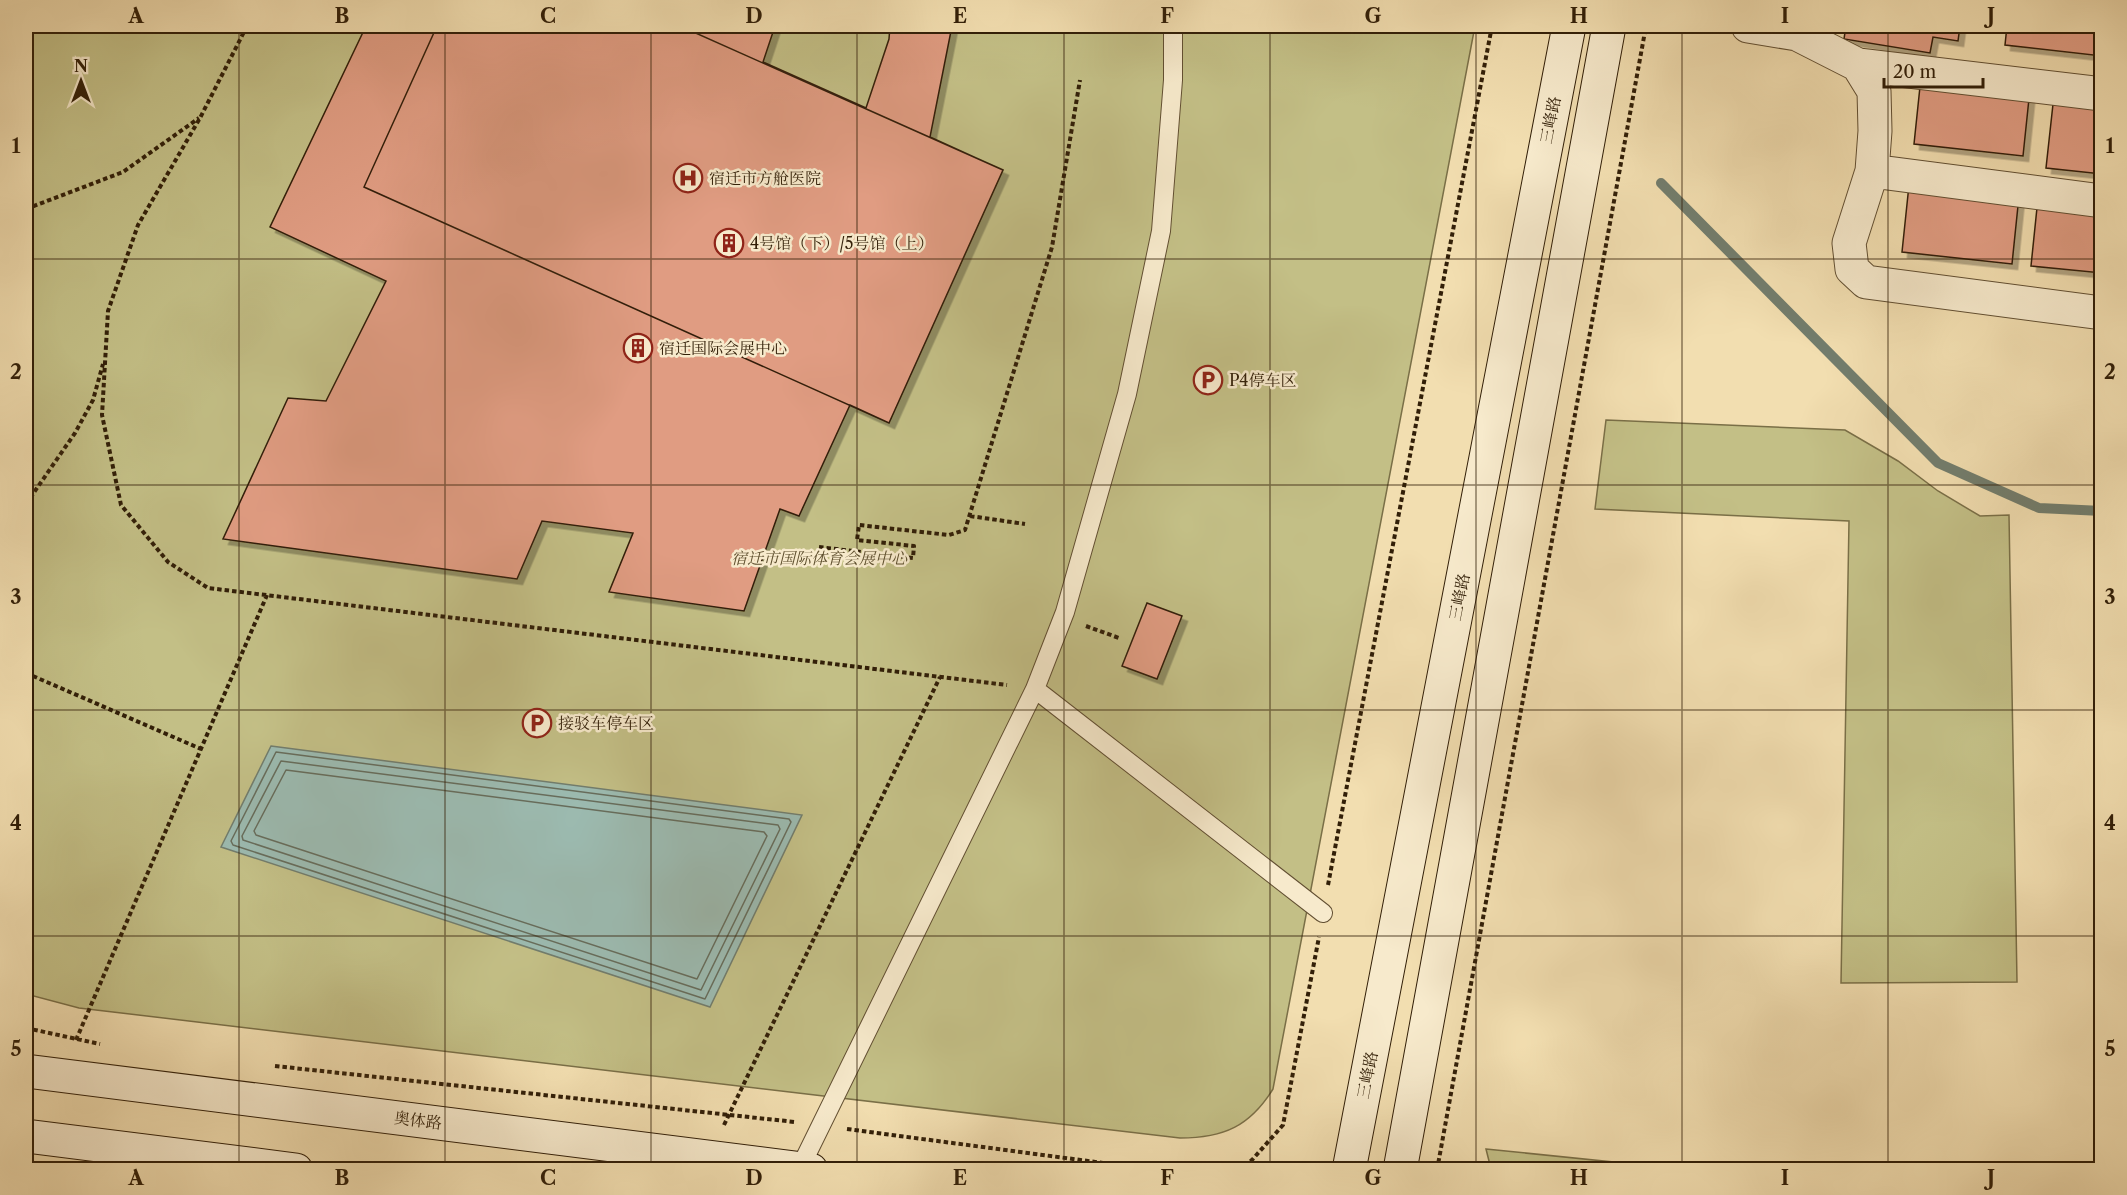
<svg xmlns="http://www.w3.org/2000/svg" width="2127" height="1195" font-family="'Libre Caslon Text','Noto Serif SC',serif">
	<defs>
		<filter id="shadow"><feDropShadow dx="5.5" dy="5.5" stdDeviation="0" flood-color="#0004"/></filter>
	</defs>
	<rect width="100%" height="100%" fill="#f2deb0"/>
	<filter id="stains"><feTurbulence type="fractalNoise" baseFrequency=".00333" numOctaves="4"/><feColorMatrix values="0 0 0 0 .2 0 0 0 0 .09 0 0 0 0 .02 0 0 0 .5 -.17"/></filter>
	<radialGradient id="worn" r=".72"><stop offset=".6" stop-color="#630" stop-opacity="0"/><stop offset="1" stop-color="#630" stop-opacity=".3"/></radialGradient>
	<!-- green -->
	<path fill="#c3bf86" stroke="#7a6f47" stroke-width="1.5" d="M26 26H1475L1273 1089C1250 1126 1224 1138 1180 1138L79 1008 26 994Z
		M1606 420 1845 430 1898 461 1938 491 1980 516 2009 515 2017 982 1841 983 1849 521 1595 509Z
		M1486 1149 1682 1169H1491Z"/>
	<!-- water -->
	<path fill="#9cbbb1" stroke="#727d6d" stroke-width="1.5" d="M271 746 802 815 710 1007 221 847Z"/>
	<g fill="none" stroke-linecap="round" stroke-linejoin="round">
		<!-- shore -->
		<path stroke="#676d5c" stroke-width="1.5" d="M276 752 789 819 791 822 705 999 233 845 231 841Z
			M281 761 778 825 780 829 701 990 243 840 242 836Z
			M286 770 764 832 767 836 697 979 256 835 254 831Z"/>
		<!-- stream -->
		<path stroke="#727d6d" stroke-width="10" d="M1661 183 1938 463 2039 508 2102 511"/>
	</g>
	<!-- building -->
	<path fill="#e09c82" stroke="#321f08" stroke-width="1.5" filter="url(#shadow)" d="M366 26H775L763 62 866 108 889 39 890 26H952L930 137 1003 170 889 423 850 405 799 516 780 509 744 611 609 592 633 533 542 521 517 579 223 539 288 398 326 401 386 281 270 227Z
		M437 26H680L1003 170 889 423 364 187Z
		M1846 26H1960L1958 41 1933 37 1930 53 1844 39Z
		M2007 26H2102V56L2005 45Z
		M1921 77 2030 89 2023 156 1914 144Z
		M2054 95 2102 100V174L2046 168Z
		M1909 185 2019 196 2012 264 1902 252Z
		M2038 198 2102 205V273L2031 266Z
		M1147 603 1182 616 1157 679 1122 666Z"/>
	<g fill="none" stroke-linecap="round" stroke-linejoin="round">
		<!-- service casing -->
		<g stroke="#624f32" stroke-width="20">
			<path id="service" d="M1035 689 1323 913
				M800 1168 1035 689 1065 612 1127 394 1161 231 1173 80V26"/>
		</g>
		<!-- minor casing -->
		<g stroke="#624f32" stroke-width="35">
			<path id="minor" d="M1748 26 1797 34 1858 65 1874 91 1875 131 1872 171 1849 243 1852 269 1866 282 2102 313
				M1858 65 2102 94
				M1872 171 2102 201"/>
		</g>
		<!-- secondary casing -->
		<g stroke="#321f08" stroke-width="35">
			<path id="secondary" d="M26 1071 811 1170
				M26 1136 296 1170
				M1349 1170 1569 26
				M1400 1170 1609 26"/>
		</g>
		<!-- path -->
		<path stroke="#321f08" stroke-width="4" stroke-dasharray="4.5 3" stroke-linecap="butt" d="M247 26 200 118 138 225 108 311 102 415 121 505 168 562 208 588 1007 685
			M26 209 123 172 199 118
			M26 504 75 433 93 400 103 364
			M970 516 1025 524
			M819 547 913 558 914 546 857 540 859 525 949 535 965 530 1052 247 1080 80
			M1086 626 1119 638
			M26 673 201 749
			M1328 885 1492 26
			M26 1028 100 1044
			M76 1040 267 595
			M275 1066 795 1122
			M724 1125 940 677
			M847 1129 1156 1170
			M1238 1170 1252 1160 1283 1125 1319 937
			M1437 1170 1646 26"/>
		<!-- service -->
		<use href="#service" stroke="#f7eacc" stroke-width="18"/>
		<!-- minor -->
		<use href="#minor" stroke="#f7eacc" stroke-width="33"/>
		<!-- secondary -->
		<use href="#secondary" stroke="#f7eacc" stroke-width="33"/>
	</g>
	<!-- grid -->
	<path fill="none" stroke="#321f08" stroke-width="1.5" stroke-opacity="0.55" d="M239 26V1170M445 26V1170M651 26V1170M857 26V1170M1064 26V1170M1270 26V1170M1476 26V1170M1682 26V1170M1888 26V1170M26 259H2102M26 485H2102M26 710H2102M26 936H2102"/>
	<!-- icons -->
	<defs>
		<g id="hospital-ring" transform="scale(1.5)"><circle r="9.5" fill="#f7eacc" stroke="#8f2418" stroke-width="1.5"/><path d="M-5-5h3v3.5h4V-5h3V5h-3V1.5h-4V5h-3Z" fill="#8f2418"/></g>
		<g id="building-ring" transform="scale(1.5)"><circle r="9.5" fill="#f7eacc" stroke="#8f2418" stroke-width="1.5"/><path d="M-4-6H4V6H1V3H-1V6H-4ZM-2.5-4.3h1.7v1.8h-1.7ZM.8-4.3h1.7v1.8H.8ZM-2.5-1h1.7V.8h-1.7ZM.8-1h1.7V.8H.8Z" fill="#8f2418"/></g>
		<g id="parking-ring" transform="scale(1.5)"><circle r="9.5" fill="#f7eacc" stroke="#8f2418" stroke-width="1.5"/><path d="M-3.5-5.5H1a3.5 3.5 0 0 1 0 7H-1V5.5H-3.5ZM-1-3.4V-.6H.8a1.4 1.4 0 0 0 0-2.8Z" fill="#8f2418"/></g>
	</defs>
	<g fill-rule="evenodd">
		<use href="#hospital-ring" x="688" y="178"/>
		<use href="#building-ring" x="729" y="243"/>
		<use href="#building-ring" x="638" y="348"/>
		<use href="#parking-ring" x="1208" y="380"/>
		<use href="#parking-ring" x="537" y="723"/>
	</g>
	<g text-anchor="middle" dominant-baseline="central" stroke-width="5" stroke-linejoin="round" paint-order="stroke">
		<!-- street labels -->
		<g font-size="16" fill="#321f08" stroke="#f7eacc">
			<text transform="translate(1550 120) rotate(-79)">三峰路</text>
			<text transform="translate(1459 597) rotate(-79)">三峰路</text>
			<text transform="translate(1367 1075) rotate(-79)">三峰路</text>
			<text transform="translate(418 1120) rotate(7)">奥体路</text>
		</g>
		<!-- poi labels -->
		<g font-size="16" fill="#321f08" stroke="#f7eacc" text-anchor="start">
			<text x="709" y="178">宿迁市方舱医院</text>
			<text x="750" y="243">4号馆（下）/5号馆（上）</text>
			<text x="659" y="348">宿迁国际会展中心</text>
			<text x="1229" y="380">P4停车区</text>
			<text x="558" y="723">接驳车停车区</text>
		</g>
		<!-- park labels -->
		<g font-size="16" font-style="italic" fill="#5e4f2e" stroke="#f7eacc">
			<text x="819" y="558">宿迁市国际体育会展中心</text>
		</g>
	</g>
	<!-- margin -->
	<rect width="2127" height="1195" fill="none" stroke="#f2deb0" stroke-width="66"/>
	<!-- north arrow -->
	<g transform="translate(81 81)" stroke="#f7eacc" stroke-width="4.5" paint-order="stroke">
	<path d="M0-4.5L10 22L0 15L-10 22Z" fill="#321f08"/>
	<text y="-9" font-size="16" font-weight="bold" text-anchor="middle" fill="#321f08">N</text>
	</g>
	<!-- scale -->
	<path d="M1884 78v9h99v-9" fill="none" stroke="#321f08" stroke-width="3"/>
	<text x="1893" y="78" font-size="18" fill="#321f08" stroke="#f7eacc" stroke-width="4.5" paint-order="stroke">20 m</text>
	<rect x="33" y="33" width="2061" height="1129" fill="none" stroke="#321f08" stroke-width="2"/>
	<g font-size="20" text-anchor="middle" font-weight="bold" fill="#321f08">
		<text x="136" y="23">A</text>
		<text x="342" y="23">B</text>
		<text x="548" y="23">C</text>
		<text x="754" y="23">D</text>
		<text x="960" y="23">E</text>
		<text x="1167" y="23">F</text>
		<text x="1373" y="23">G</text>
		<text x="1579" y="23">H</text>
		<text x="1785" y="23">I</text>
		<text x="1991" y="23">J</text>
		<text x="16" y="153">1</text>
		<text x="2110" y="153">1</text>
		<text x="16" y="379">2</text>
		<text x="2110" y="379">2</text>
		<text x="16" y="604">3</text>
		<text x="2110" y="604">3</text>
		<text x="16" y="830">4</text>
		<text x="2110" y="830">4</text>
		<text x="16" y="1056">5</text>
		<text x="2110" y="1056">5</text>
		<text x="136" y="1185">A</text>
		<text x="342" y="1185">B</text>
		<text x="548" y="1185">C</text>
		<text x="754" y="1185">D</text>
		<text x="960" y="1185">E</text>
		<text x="1167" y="1185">F</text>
		<text x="1373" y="1185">G</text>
		<text x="1579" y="1185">H</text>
		<text x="1785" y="1185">I</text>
		<text x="1991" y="1185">J</text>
	</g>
	<rect width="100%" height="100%" filter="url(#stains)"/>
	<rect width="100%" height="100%" fill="url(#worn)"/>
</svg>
